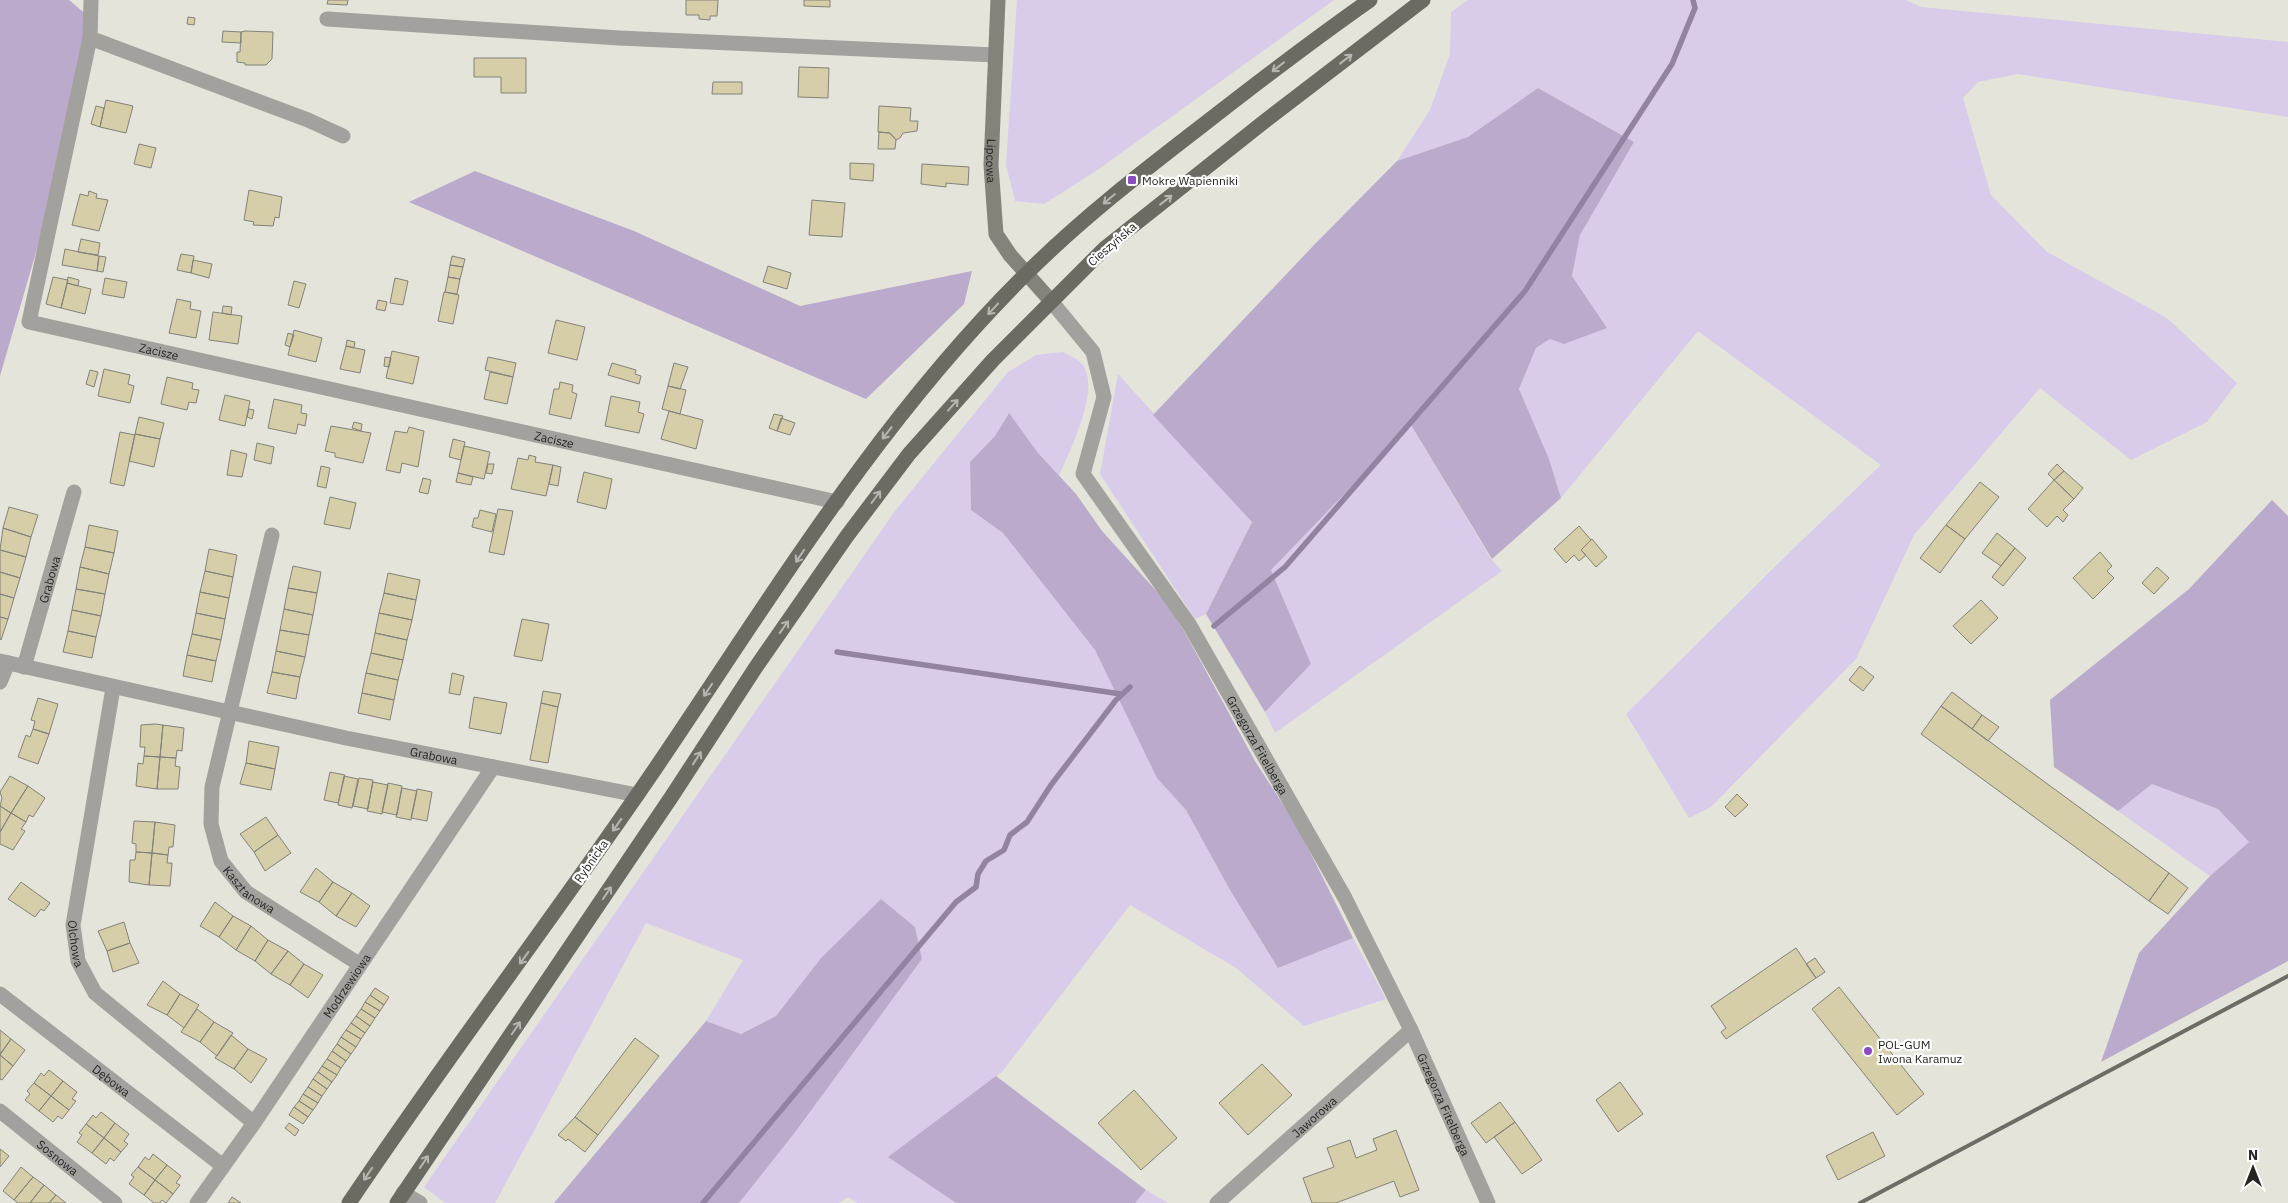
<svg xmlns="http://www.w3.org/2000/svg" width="2288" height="1203" font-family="'IBM Plex Sans',sans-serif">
	<rect width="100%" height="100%" fill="#e5e4da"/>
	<!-- green -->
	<path fill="#d9cbea" d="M1017 0H1334L1096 171 1044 204 1015 201 1006 165Z
		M1468 0H1906L1921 7 2288 42V117L2018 74 1978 82 1963 98 1991 195 2047 252 2167 318 2237 383 2207 422 2131 460 2040 388 1914 535 1856 659 1711 807 1689 818 1626 714 1796 546 1881 465 1698 331 1561 498 1549 459 1519 389 1536 348 1550 339 1607 328 1572 276 1580 235 1634 142 1538 88 1468 137 1397 161 1430 110 1450 54 1451 12Z
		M1063 352C1068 355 1076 358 1080 362 1104 384 1069 452 1059 476L1038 453 1008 414 995 436 970 462 971 510 1003 533 1095 650 1157 777 1186 810 1230 890 1278 968 1353 938 1386 999 1304 1026 1236 968 1130 905 1002 1072 888 1157 956 1203H858L848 1197 839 1203H739L796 1131 922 959 915 927 881 899 821 958 776 1016 741 1034 706 1021 743 960 646 923 495 1203H445L424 1187 895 511 1008 372 1036 355Z
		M1118 374 1252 522 1206 614 1195 619 1100 474Z
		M1411 425 1491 559 1502 571 1275 733 1265 712 1311 664 1271 570Z
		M2152 784 2218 809 2249 842 2210 876 2118 811Z
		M1146 1190 1168 1203H1135Z"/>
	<!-- forest -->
	<path fill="#baaacc" d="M0 0H69L88 16 39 242 0 376Z
		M1538 88 1634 142 1580 235 1572 276 1607 328 1564 344 1550 339 1536 348 1519 389 1549 459 1561 498 1492 559 1411 425 1271 570 1311 664 1265 712 1206 614 1252 522 1153 415 1314 245 1397 161 1468 137Z
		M475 171 634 231 800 306 972 271 964 304 866 399 409 202Z
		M1009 413 1038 453 1076 494 1102 531 1171 607 1255 761 1298 828 1353 938 1278 968 1230 890 1186 810 1157 778 1095 650 1003 533 971 510 970 462 995 436Z
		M2272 500 2288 516V961L2101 1062 2139 953 2210 876 2249 842 2218 809 2152 784 2118 811 2054 767 2050 700 2189 589Z
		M881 899 915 927 922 959 796 1131 739 1203H554L706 1021 741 1034 776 1016 821 958Z
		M996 1076 1146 1190 1135 1203H956L888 1157Z"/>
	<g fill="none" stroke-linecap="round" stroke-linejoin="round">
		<!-- stream -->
		<path stroke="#9283a3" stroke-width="5.5" d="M1214 626 1285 567 1525 291 1672 64 1695 8 1693 0
			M837 652 1121 694
			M703 1203 956 902 976 887 978 874 986 861 1004 850 1010 835 1027 822 1051 785 1116 700 1130 687"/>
	</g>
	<!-- building -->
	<path fill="#d5cea8" stroke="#838279" d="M328 0H348L347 5 327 4Z
		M686 0H718L717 16H710V20L699 19V15H686Z
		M804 0H830V7L804 6Z
		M188 17 195 18 194 25 187 24Z
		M223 31 241 32V43L222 42Z
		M245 31 273 32 272 59 266 65H245V63L237 62V52H240L241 32Z
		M474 58H526V93H501V77H474Z
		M799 67 829 68 828 98 798 97Z
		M713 82H742V94H712Z
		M106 100 133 106 126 133 100 127Z
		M96 106 104 108 100 127 91 124Z
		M879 106 911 108 910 121H918L917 131 903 133 900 138 896 140 890 133 878 132Z
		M879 132 890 133 896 140 895 149H878Z
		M139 144 156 148 151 168 134 164Z
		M850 163 874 164 873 181 850 179Z
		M922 164 969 167 968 185 946 183V187L921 184Z
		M249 190 282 197 279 218 275 217 273 226 253 225 254 222 244 220Z
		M89 191 97 194 96 198 108 200 99 231 72 225 80 194 88 196Z
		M812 200 845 203 842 237 809 235Z
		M81 239 100 243 98 255 78 252Z
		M65 249 99 256 97 271 62 265Z
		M181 254 194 256 191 273 177 270Z
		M99 256 106 257 103 272 97 271Z
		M452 256 465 259 463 267 450 265Z
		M193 260 212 264 209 278 191 273Z
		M450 265 463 267 460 279 448 277Z
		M768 266 791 273 787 289 763 282Z
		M53 277 68 280 61 308 46 304Z
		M68 277 79 280 78 286 67 283Z
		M448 277 460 279 457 294 445 292Z
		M105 278 127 282 124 298 102 294Z
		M395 278 408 281 403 305 390 303Z
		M294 281 306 284 299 308 288 305Z
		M67 283 91 289 85 314 61 308Z
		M444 292 459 295 453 324 438 321Z
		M177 299 191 302 190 309 201 311 196 338 169 333Z
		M378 300 387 302 385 311 376 309Z
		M223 306 232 307 231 315 222 313Z
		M213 312 242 316 238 344 209 340Z
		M556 320 585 327 577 360 548 353Z
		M294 330 322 338 316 362 288 355Z
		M288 333 294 335 290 347 285 345Z
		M347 340 355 342 354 348 346 346Z
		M346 346 365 350 360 373 340 369Z
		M392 351 419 357 413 384 386 378Z
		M385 357 391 358 389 367 384 366Z
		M488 357 516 363 513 377 485 370Z
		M612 363 636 370 635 374 641 376 639 384 608 375Z
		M674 363 688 367 680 389 668 386Z
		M104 369 130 375 128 384 134 386 130 403 98 396Z
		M90 370 98 372 94 387 86 384Z
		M490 372 513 377 507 404 484 399Z
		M167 377 193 383 192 389 199 390 196 403 189 402 187 410 161 404Z
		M560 382 573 385 572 392 577 394 571 419 549 414 554 389H559Z
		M668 386 686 390 680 414 662 409Z
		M225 395 250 401 245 426 219 420Z
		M611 396 640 402 638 412 644 414 639 433 605 426Z
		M274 399 302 405 301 413 307 414 305 426 298 424 296 434 268 428Z
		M249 409 254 410 252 419 247 417Z
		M669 411 703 420 696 449 661 439Z
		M774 414 783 416 777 431 769 428Z
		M139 417 164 423 160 439 135 434Z
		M781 418 795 423 790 435 777 431Z
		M354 422 362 424 361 431 352 428Z
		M331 426 371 433 363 463 335 457V453L325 451Z
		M409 427 424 431 418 467 402 463 400 473 386 470 395 431 407 433Z
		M120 432 135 435 124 486 110 483Z
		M135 434 160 439 154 467 129 461Z
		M453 439 465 442 461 460 449 457Z
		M257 443 274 447 271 464 254 460Z
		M464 446 490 452 484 479 458 473Z
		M231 450 247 454 242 477 227 475Z
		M529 455 536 457 535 462 553 465 546 496 511 489 518 458 528 460Z
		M488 464H494L492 474 486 473Z
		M2057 464 2064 471 2054 480 2048 474Z
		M553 465 561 467 558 486 549 484Z
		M321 466 330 468 326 488 317 486Z
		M2064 471 2083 488 2074 499 2054 480Z
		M584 472 612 479 606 509 577 502Z
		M458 473 473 477 471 485 456 482Z
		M423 478 431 480 428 494 419 492Z
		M2054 480 2074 499 2063 510 2068 515 2063 522 2057 516 2047 527 2028 509Z
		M1980 482 1999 497 1965 539 1946 525Z
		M330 497 356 503 350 529 324 524Z
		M9 507 38 515 31 537 3 528Z
		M498 509 513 511 504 555 489 552Z
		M480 510 496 514 492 532 472 527 474 518H478Z
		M89 525 118 531 114 553 85 547Z
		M1946 525 1965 539 1940 573 1920 558Z
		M1579 526 1591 540 1581 550 1586 555 1579 561 1574 555 1566 563 1554 549Z
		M3 528 31 537 26 557 0 550Z
		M1997 533 2015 548 2001 566 1982 553Z
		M1592 539 1607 557 1596 567 1581 550Z
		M85 547 114 553 109 574 80 567Z
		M2015 548 2026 558 2003 586 1992 577Z
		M209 549 237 555 233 577 205 571Z
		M0 550 26 557 20 578 0 572Z
		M2100 552 2112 566 2107 571 2114 578 2093 599 2073 578Z
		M293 566 321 572 317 593 288 588Z
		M80 567 109 574 105 594 76 589Z
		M2157 567 2169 578 2154 594 2142 583Z
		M205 571 233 577 229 598 200 592Z
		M0 572 20 578 14 598 0 594Z
		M388 573 420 580 416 600 384 593Z
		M288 588 317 593 313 615 284 609Z
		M76 589 105 594 101 616 72 610Z
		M200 592 229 598 225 619 196 613Z
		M384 593 416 600 412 620 379 613Z
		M0 594 14 598 8 619 0 617Z
		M1981 600 1998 618 1971 644 1953 626Z
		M284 609 313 615 309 635 280 630Z
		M72 610 101 616 96 637 68 631Z
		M196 613 225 619 221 640 192 634Z
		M379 613 412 620 407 640 375 633Z
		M0 617 8 619 1 640 0 639Z
		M522 619 549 624 542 661 514 656Z
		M280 630 309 635 305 657 276 651Z
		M68 631 96 637 92 658 63 652Z
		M375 633 407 640 403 660 371 653Z
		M192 634 221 640 216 661 187 655Z
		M276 651 305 657 300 677 272 672Z
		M371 653 403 660 398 680 366 673Z
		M187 655 216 661 212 682 183 676Z
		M1860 666 1874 677 1863 691 1849 680Z
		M272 672 300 677 296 699 267 693Z
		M366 673 398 680 394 700 362 693Z
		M452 673 464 676 460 695 449 693Z
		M543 691 561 694 558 707 541 703Z
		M1952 692 1982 715 1972 729 1941 706Z
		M362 693 394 700 390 720 358 713Z
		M474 697 507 703 501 734 469 728Z
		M38 698 58 704 49 734 33 729 35 721 31 720Z
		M541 703 558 707 548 763 530 760Z
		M1941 706 2169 873 2149 901 1921 734Z
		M1982 715 1999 727 1988 741 1972 729Z
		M155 724 163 725 160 757 144 756 145 747H140L141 725Z
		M163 725 184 728 182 751 177 750 176 758 160 757Z
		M33 729 49 734 38 764 18 757 26 735 30 737Z
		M249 741 279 747 275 769 246 763Z
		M144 756 160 757 157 789 136 786 138 763 143 764Z
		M160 757 176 758 175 766 180 767 178 789H157Z
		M246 763 275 769 271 790 240 784Z
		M330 772 345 775 338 803 324 800Z
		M10 776 28 786 11 813 0 806 2 798 0 792Z
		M344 776 358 779 352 808 338 805Z
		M359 778 373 780 368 809 353 806Z
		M373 782 388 785 382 814 367 811Z
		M388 783 402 786 397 815 382 812Z
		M28 786 45 798 33 817 29 815 26 822 11 813Z
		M402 788 417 791 411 820 396 817Z
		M417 789 432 792 427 821 411 818Z
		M1737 794 1748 805 1735 817 1725 807Z
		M0 806 11 813 0 832Z
		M11 813 26 822 21 829 25 831 13 850 0 844V832Z
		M266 817 278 835 254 852 240 834Z
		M134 821 155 822 152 853 136 852V844L132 843Z
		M155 822 175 825 173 847H169L168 855 152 853Z
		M278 835 291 853 265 871 254 852Z
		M136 852 152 853 149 885 129 882 130 860H135Z
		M152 853 168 855 167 863H172L170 886 149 885Z
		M316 868 333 882 319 902 300 892Z
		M2169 873 2188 888 2168 914 2149 901Z
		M21 882 50 903 44 911 41 909 35 917 8 899Z
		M333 882 352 893 336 916 319 902Z
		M352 893 370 906 356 927 336 916Z
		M215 902 233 916 219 937 200 926Z
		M233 916 251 926 236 950 219 937Z
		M124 922 130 943 107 951 98 931Z
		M251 926 268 940 255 961 236 950Z
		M268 940 288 951 271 974 255 961Z
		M130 943 139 963 113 972 107 951Z
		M1796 948 1816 978 1726 1039 1721 1032 1726 1028 1711 1006Z
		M288 951 304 964 290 985 271 974Z
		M1815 958 1825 972 1816 978 1806 964Z
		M304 964 323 975 308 998 290 985Z
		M163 981 180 994 167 1015 147 1005Z
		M1839 987 1924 1094 1897 1115 1812 1009Z
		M375 988 389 997 384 1005 370 995Z
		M180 994 199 1005 184 1028 167 1015Z
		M370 995 384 1005 380 1011 365 1002Z
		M365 1002 380 1011 375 1018 361 1009Z
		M197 1009 214 1022 200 1042 181 1032Z
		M361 1009 375 1018 370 1026 356 1016Z
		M356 1016 370 1026 365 1033 351 1023Z
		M214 1022 233 1033 217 1056 200 1042Z
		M351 1023 365 1033 361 1039 346 1030Z
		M0 1030 11 1039 0 1054Z
		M346 1030 361 1039 356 1047 341 1037Z
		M231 1035 248 1049 234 1069 215 1058Z
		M341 1037 356 1047 351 1054 337 1044Z
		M635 1038 659 1056 598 1135 575 1117Z
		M11 1039 25 1050 13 1066 0 1055Z
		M337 1044 351 1054 346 1061 332 1051Z
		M248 1049 267 1059 251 1083 234 1069Z
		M332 1051 346 1061 341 1068 327 1059Z
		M0 1055 13 1066 2 1080 0 1079Z
		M327 1059 341 1068 337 1075 322 1066Z
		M1262 1064 1292 1095 1248 1135 1219 1103Z
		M322 1066 337 1075 332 1082 318 1072Z
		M49 1070 63 1081 51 1096 34 1083 41 1073 44 1076Z
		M318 1072 332 1082 327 1089 313 1079Z
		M313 1079 327 1089 322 1096 308 1087Z
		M63 1081 77 1092 72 1099 76 1101 69 1110 51 1096Z
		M1620 1082 1643 1114 1618 1132 1596 1100Z
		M34 1083 51 1096 39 1111 25 1100 30 1094 27 1091Z
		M308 1087 322 1096 318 1103 303 1094Z
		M1134 1090 1177 1138 1141 1170 1098 1123Z
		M303 1094 318 1103 313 1110 299 1101Z
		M51 1096 69 1110 62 1119 58 1116 53 1122 39 1111Z
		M299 1101 313 1110 308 1117 294 1107Z
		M1500 1102 1515 1122 1486 1143 1471 1123Z
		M294 1107 308 1117 303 1124 289 1115Z
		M101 1112 115 1123 104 1138 86 1124 93 1115 96 1118Z
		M575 1117 598 1135 585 1152 568 1139 566 1141 558 1135Z
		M1515 1122 1542 1160 1522 1174 1494 1137Z
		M115 1123 129 1134 124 1141 128 1144 121 1152 104 1138Z
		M289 1123 299 1130 295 1136 285 1128Z
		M86 1124 104 1138 92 1153 77 1142 82 1135 79 1133Z
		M1396 1130 1419 1190 1400 1197 1394 1181 1336 1203H1312L1303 1178 1334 1167 1327 1148 1350 1140 1356 1158 1377 1150 1373 1139Z
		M1873 1132 1885 1156 1838 1180 1826 1156Z
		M104 1138 121 1152 114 1161 110 1158 106 1164 92 1153Z
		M0 1149 9 1156 0 1167Z
		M153 1154 167 1165 155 1180 138 1167 145 1157 149 1160Z
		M167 1165 181 1176 176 1183 180 1185 173 1194 155 1180Z
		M21 1167 33 1177 14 1200 3 1191Z
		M138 1167 155 1180 144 1195 129 1184 134 1177 131 1175Z
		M33 1177 44 1185 30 1203H18L14 1200Z
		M155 1180 173 1194 166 1203 162 1200 160 1203H154L144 1195Z
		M44 1185 56 1195 49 1203H30Z
		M56 1195 66 1203H49Z
		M232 1197 241 1203H228Z"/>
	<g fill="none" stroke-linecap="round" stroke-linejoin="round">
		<!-- street -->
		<g stroke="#a2a19d" stroke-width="15">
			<path d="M327 19 619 38 995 55"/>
			<path d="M90 38 91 0"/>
			<path id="s1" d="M343 136 308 120 90 38 29 322 837 502"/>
			<path id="s2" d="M1051 301 1093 352 1104 397 1083 474 1189 624 1345 898 1411 1030 1488 1203"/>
			<path id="s3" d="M272 535 212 787 211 824 221 861 246 892 359 964"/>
			<path id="s4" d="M0 661 346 738 637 795"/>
			<path id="s5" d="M24 667 74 492"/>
			<path d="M0 682 8 663"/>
			<path id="s6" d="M113 688 73 925 78 961 95 993 254 1123"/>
			<path id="s7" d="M0 994 223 1166"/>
			<path id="s8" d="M0 1111 115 1203"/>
			<path d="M403 1193 420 1203"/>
			<path id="s9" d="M197 1203 254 1123 493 767"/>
			<path id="s10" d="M1217 1203 1411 1030"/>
		</g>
		<!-- secondary -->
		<path stroke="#83827b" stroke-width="15" id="s11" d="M998 0 991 165 996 234 1010 255 1051 301"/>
		<!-- primary -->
		<path stroke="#6c6b63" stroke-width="15" d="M349 1203C447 1057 554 917 653 772 769 601 878 420 1026 274 1081 219 1142 172 1203 125 1258 82 1313 40 1370 0
			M397 1203 672 796 756 667 847 536 909 454 993 360 1105 248 1265 121 1423 0"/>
		<!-- rail -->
		<path stroke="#6d6c66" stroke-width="4" d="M1860 1203 2288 976"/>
	</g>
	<!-- one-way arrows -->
	<defs><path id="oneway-shaft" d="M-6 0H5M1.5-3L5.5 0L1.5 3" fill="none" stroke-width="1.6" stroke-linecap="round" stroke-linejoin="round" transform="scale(1.25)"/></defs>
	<g stroke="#b6b5b1">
		<use href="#oneway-shaft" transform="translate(1346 59) rotate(-38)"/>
		<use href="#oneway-shaft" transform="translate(1278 67) rotate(142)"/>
		<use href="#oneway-shaft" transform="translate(1109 199) rotate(140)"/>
		<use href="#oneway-shaft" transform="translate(1166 200) rotate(-38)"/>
		<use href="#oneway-shaft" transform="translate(993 309) rotate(133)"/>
		<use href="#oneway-shaft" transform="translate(953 405) rotate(-48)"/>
		<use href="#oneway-shaft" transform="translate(887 433) rotate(128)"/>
		<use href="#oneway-shaft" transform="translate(876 497) rotate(-53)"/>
		<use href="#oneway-shaft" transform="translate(800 556) rotate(124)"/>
		<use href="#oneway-shaft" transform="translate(784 627) rotate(-55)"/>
		<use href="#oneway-shaft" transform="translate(708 690) rotate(124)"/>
		<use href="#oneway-shaft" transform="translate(697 758) rotate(-57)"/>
		<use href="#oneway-shaft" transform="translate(617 825) rotate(125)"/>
		<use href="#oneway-shaft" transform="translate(607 893) rotate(-56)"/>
		<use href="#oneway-shaft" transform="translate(524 958) rotate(126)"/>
		<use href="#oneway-shaft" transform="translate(516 1028) rotate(-56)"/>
		<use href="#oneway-shaft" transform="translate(424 1162) rotate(-56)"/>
		<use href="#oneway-shaft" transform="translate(368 1174) rotate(124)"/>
	</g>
	<!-- markers -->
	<g fill="#894cc1" stroke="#fff" stroke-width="2">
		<rect x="1127" y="175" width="10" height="10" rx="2.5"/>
		<circle cx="1868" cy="1051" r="5"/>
	</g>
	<g text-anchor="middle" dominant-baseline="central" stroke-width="4.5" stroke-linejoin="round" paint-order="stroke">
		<!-- street labels -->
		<g font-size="12" fill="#262522" stroke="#fff">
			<text stroke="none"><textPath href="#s11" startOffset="161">Lipcowa</textPath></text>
			<text transform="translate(1112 244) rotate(-41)">Cieszyńska</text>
			<text stroke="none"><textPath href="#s1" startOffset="695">Zacisze</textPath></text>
			<text stroke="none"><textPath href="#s1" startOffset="1100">Zacisze</textPath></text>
			<text stroke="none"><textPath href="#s5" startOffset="91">Grabowa</textPath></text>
			<text stroke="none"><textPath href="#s2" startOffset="515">Grzegorza Fitelberga</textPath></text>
			<text stroke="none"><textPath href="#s4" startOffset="444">Grabowa</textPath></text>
			<text transform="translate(591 861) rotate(-55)">Rybnicka</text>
			<text stroke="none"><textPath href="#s3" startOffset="375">Kasztanowa</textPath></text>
			<text stroke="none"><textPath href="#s6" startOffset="259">Olchowa</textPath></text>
			<text stroke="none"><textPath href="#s9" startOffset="264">Modrzewiowa</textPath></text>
			<text stroke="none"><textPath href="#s7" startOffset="141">Dębowa</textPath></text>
			<text stroke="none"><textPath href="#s2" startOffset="920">Grzegorza Fitelberga</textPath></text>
			<text stroke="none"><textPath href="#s10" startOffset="130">Jaworowa</textPath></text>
			<text stroke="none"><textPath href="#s8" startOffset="74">Sosnowa</textPath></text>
		</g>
		<!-- poi labels -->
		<g font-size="12" fill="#262522" stroke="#fff" text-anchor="start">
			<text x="1142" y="180">Mokre Wapienniki</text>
			<text x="1878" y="1044">POL-GUM<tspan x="1878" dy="14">Iwona Karamuz</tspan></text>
		</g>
	</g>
	<!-- north arrow -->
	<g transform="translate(2253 1168)" stroke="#ffffff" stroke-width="4" paint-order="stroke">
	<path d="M0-4L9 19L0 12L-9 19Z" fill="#262522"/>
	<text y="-8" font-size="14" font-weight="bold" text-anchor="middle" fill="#262522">N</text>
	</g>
</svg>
